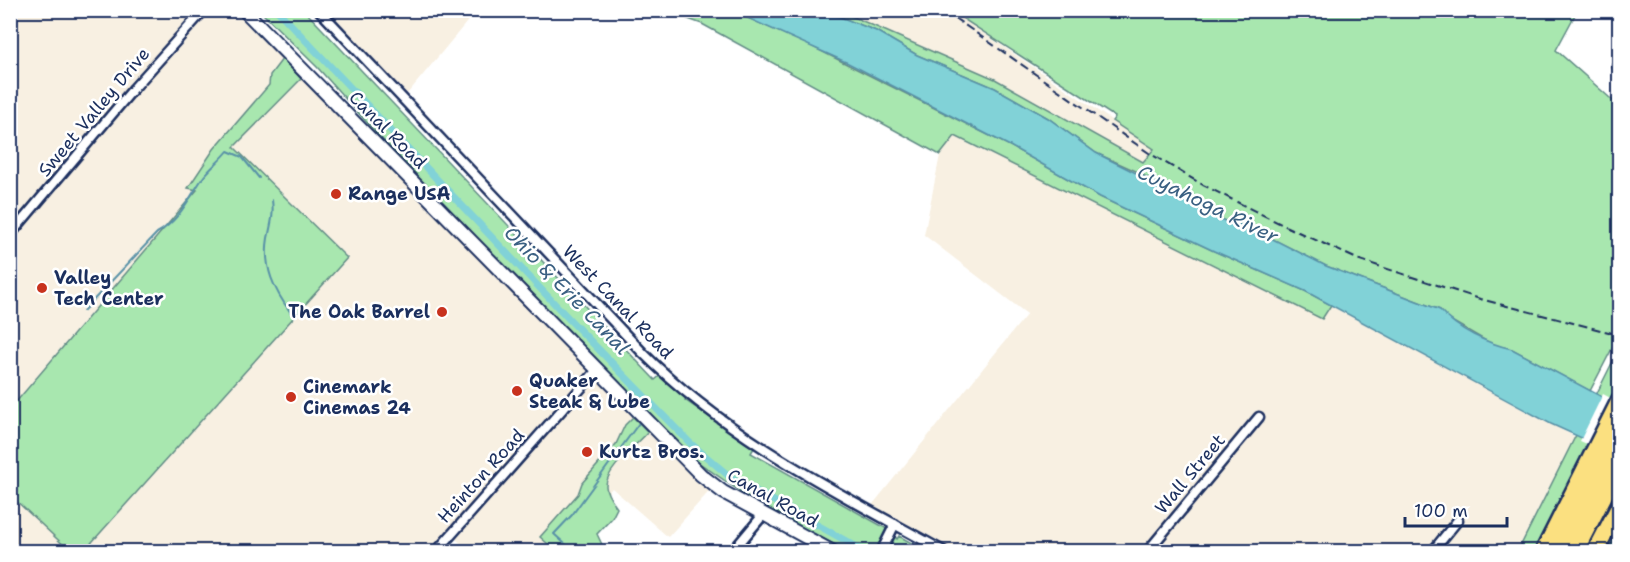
<svg xmlns="http://www.w3.org/2000/svg" width="1630" height="562" font-family="'Shantell Sans',sans-serif">
	<rect width="100%" height="100%" fill="#fff"/>
	<filter id="ink" filterUnits="userSpaceOnUse"><feTurbulence type="fractalNoise" baseFrequency=".0167" numOctaves="2"/><feDisplacementMap in="SourceGraphic" scale="12" xChannelSelector="R" yChannelSelector="G"/><feConvolveMatrix kernelMatrix="1 2 1 2 8 2 1 2 1" color-interpolation-filters="sRGB"/></filter>
	<g filter="url(#ink)">
		<!-- built -->
		<path fill="#f8f0e2" d="M11 11H244L714 486 668 537 612 488 557 551H470L451 535 436 552 84 551 347 258 234 148 11 409Z
			M320 11H476L403 99Z
			M840 11H951L1154 149 1143 162 995 79Z
			M954 136 1322 319 1331 305 1596 448 1543 551H945L869 509 1027 314 924 235 940 155Z
			M11 496 70 551 11 552Z"/>
		<!-- green -->
		<path fill="#a8e7af" stroke="#628b86" stroke-width="1.5" d="M260 11H305L655 380 663 373 688 396 685 400 754 448 751 453 889 530 897 539 899 536 926 551H847L761 506 681 450 379 136 317 67Z
			M666 11H732L807 44 1010 146 1100 197 1214 251 1305 291 1331 305 1322 319 955 136 940 155 702 24Z
			M825 11H840L995 79 1143 162 1154 149 1112 121 1115 117 951 11H1577L1556 50 1619 106V335L1590 391 1512 349 1493 345 1448 319 1440 310 1326 266 1245 225 1229 223 1190 204 1138 172 1096 153 1048 118 995 88 917 55 876 31Z
			M283 58 301 79 234 147 347 258 84 551H70L11 496 10 409 197 190 188 188 214 149 269 85 270 75Z
			M1619 349V551H1518Z
			M633 417 648 432C637 445 606 469 606 486 606 494 613 502 617 508L612 518 597 534 605 551H556L540 537 578 494 582 483 616 444 625 425Z"/>
		<!-- water -->
		<path fill="#81d2d7" stroke="#5891a7" stroke-width="1.5" d="M732 11H825L876 31 917 55 995 88 1048 118 1096 153 1166 188 1190 204 1229 223 1245 225 1326 266 1440 310C1458 330 1486 343 1512 349L1619 406 1608 450 1551 424 1305 291 1214 251 1100 197 1010 146 848 63Z"/>
		<!-- pier -->
		<path fill="#fff" d="M1603 394 1620 403V458L1580 441Z"/>
		<g fill="none" stroke-linecap="round" stroke-linejoin="round">
			<!-- stream -->
			<path stroke="#5891a7" stroke-width="2" d="M272 200C274 214 271 224 268 238 263 267 274 290 291 313
				M83 311 157 233C179 221 188 200 202 179 209 169 220 161 228 151L242 157 259 178
				M574 552 554 534 572 515 639 423"/>
			<!-- canal -->
			<path stroke="#81d2d7" stroke-width="7" d="M277 10 570 320 690 443 729 476 866 552"/>
			<!-- minor casing -->
			<g stroke="#1b2f5e" stroke-width="13">
				<path id="minor" d="M319 10 643 353C729 439 839 493 945 552
					M1618 67 1620 66
					M10 235 134 88 204 10
					M436 552 598 369
					M732 552 763 515
					M881 552 895 524
					M1147 552 1259 417
					M1432 552 1458 520"/>
			</g>
			<!-- secondary casing -->
			<g stroke="#1b2f5e" stroke-width="16">
				<path id="secondary" d="M244 10 701 475 723 492 833 552"/>
			</g>
			<!-- motorway casing -->
			<g stroke="#1b2f5e" stroke-width="20">
				<path id="motorway" d="M1543 552 1620 399
					M1559 552 1620 432
					M1575 552 1620 465
					M1595 552 1620 504"/>
			</g>
			<!-- minor -->
			<use href="#minor" stroke="#fff" stroke-width="8"/>
			<!-- secondary -->
			<use href="#secondary" stroke="#fff" stroke-width="12"/>
			<!-- motorway -->
			<use href="#motorway" stroke="#fbe080" stroke-width="15"/>
			<!-- rail -->
			<path stroke="#1b2f5e" stroke-width="2" stroke-dasharray="9 4.5" stroke-linecap="butt" d="M943 10 1149 153 1203 185 1283 225 1357 259 1480 299 1620 335"/>
		</g>
	</g>
	<!-- markers -->
	<g fill="#c8321e" stroke="#fff" stroke-width="2">
		<circle cx="336" cy="194" r="6"/>
		<circle cx="42" cy="288" r="6"/>
		<circle cx="442" cy="312" r="6"/>
		<circle cx="517" cy="391" r="6"/>
		<circle cx="291" cy="397" r="6"/>
		<circle cx="587" cy="452" r="6"/>
	</g>
	<g text-anchor="middle" dominant-baseline="central" stroke-width="5" stroke-linejoin="round" paint-order="stroke">
		<!-- street labels -->
		<g font-size="18" fill="#1b2f5e" stroke="#fff">
			<text transform="translate(94 112) rotate(-50)">Sweet Valley Drive</text>
			<text transform="translate(388 130) rotate(45)">Canal Road</text>
			<text transform="translate(618 302) rotate(46)">West Canal Road</text>
			<text transform="translate(1190 474) rotate(-50)">Wall Street</text>
			<text transform="translate(481 476) rotate(-48)">Heinton Road</text>
			<text transform="translate(773 498) rotate(29)">Canal Road</text>
		</g>
		<!-- poi labels -->
		<g font-size="18" font-weight="bold" fill="#1b2f5e" stroke="#fff" text-anchor="start">
			<text x="348" y="194">Range USA</text>
			<text x="54" y="278">Valley<tspan x="54" dy="21">Tech Center</tspan></text>
			<text x="430" y="312" text-anchor="end">The Oak Barrel</text>
			<text x="529" y="381">Quaker<tspan x="529" dy="21">Steak &amp; Lube</tspan></text>
			<text x="303" y="387">Cinemark<tspan x="303" dy="21">Cinemas 24</tspan></text>
			<text x="599" y="452">Kurtz Bros.</text>
		</g>
		<!-- water labels -->
		<g font-size="20" font-style="italic" fill="#3a6082" stroke="#fff">
			<text transform="translate(1208 204) rotate(26)">Cuyahoga River</text>
			<text transform="translate(567 290) rotate(46)">Ohio &amp; Erie Canal</text>
		</g>
	</g>
	<!-- margin -->
	<rect width="1630" height="562" fill="none" stroke="#fff" stroke-width="36"/>
	<rect x="18" y="18" width="1594" height="526" fill="none" stroke="#1b2f5e" stroke-width="2" filter="url(#ink)"/>
	<!-- scale -->
	<path d="M1405 517v9h102v-9" fill="none" stroke="#1b2f5e" stroke-width="3"/>
	<text x="1414" y="517" font-size="18" fill="#1b2f5e" stroke="#ffffff" stroke-width="4.5" paint-order="stroke">100 m</text>
</svg>
